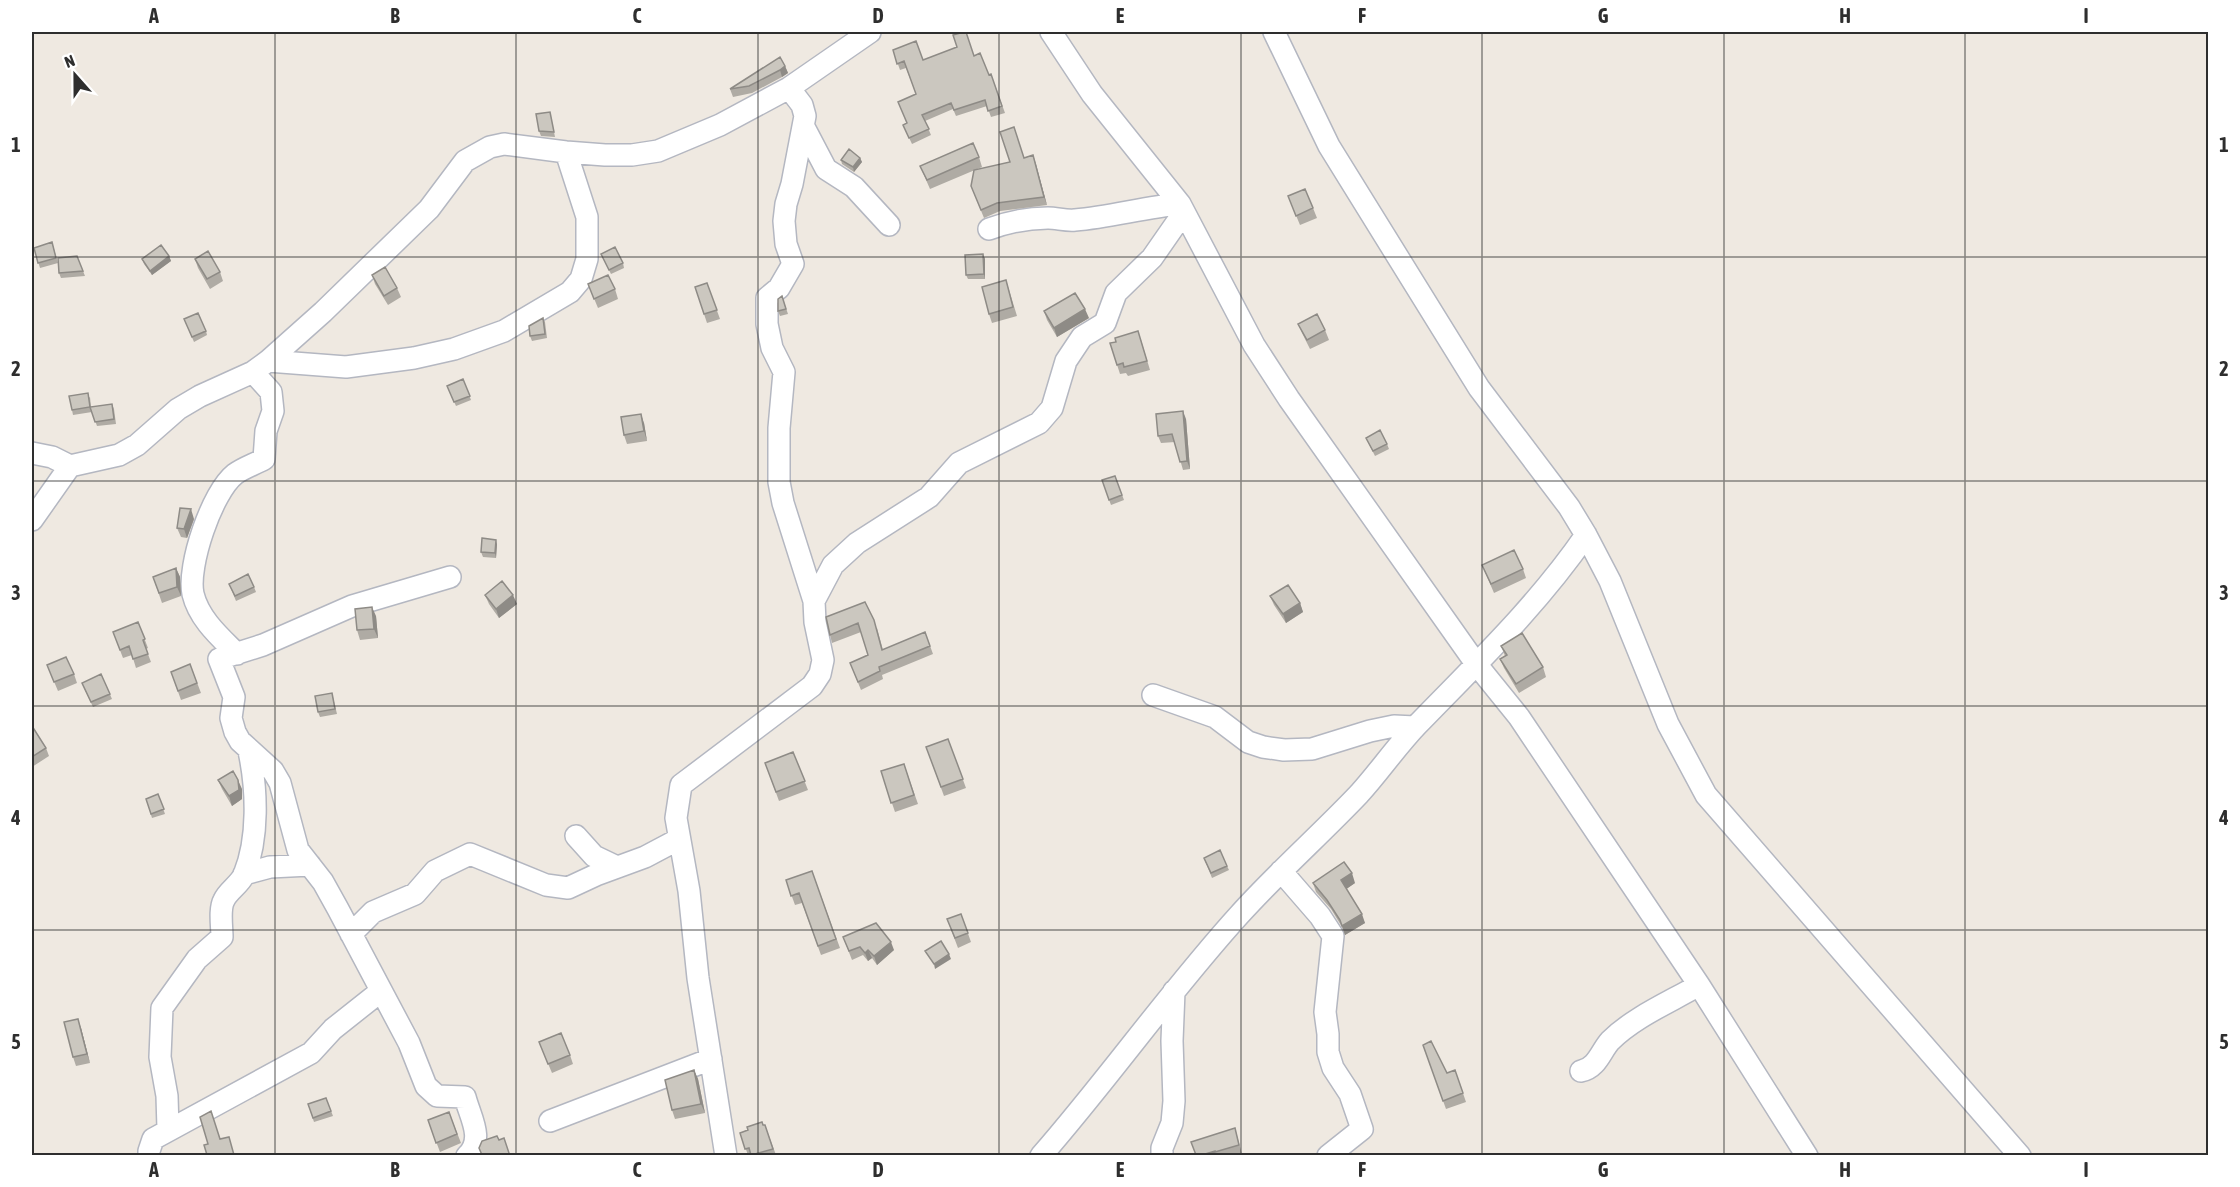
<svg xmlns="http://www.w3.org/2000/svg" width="2240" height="1187" font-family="'Asap Condensed',sans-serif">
	<rect width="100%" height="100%" fill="#efe9e1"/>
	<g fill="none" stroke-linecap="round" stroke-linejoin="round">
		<!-- minor casing -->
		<g stroke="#b4b7c1" stroke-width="24">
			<path id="minor" d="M1051 32 1092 94 1180 204 1254 345 1289 399 1477 665 1519 717 1699 985 1807 1156
				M1274 32 1329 146 1479 388 1569 507 1586 535 1610 581 1668 724 1706 795 2020 1156
				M804 127 826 169 854 187 889 225
				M989 229C1008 222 1027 218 1048 218 1057 218 1066 221 1075 220 1111 217 1145 207 1180 204
				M268 361 346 367 414 358 454 349 504 331 570 292 581 279 587 259V217L566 152
				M32 453 52 457 70 466
				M32 520 70 466 119 455 137 445 178 409 200 396 253 372 268 361 323 312 429 209 465 161 490 147 504 144 566 152 605 155H632L658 151 720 125 789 88 870 32
				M450 577 352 606 263 645 219 659 234 697 231 718 235 732 240 741 273 771 280 783 298 850 323 882 338 909 409 1043 426 1086 437 1096 465 1097C470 1117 485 1139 467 1156
				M814 601 833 565 857 543 929 497 959 463 1039 423 1052 408 1066 361 1082 337 1105 323 1116 293 1152 258 1184 212
				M237 654C220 637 199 619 193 594 187 566 212 492 235 474 243 468 255 464 264 459L266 431 273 411 271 392 253 372
				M1153 695 1215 717 1248 742 1263 747 1284 750 1312 749 1370 731 1394 726 1415 727
				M576 836 594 856 617 867
				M1281 871 1320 916 1333 936 1325 1012 1328 1034V1052L1333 1068 1350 1094 1362 1129 1328 1156
				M244 874 270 867 310 865
				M351 934 373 912 415 894 435 871 470 854 546 885 568 888 596 875 645 857 679 839
				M1581 1071C1597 1068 1601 1051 1610 1041 1634 1017 1670 1002 1699 985
				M550 1121 711 1059
				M168 1129 167 1096 160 1057 162 1008 197 959 222 937C222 927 219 909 224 900 228 891 239 885 244 875 259 838 257 789 249 751
				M149 1156V1151L153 1139 311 1053 333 1029 381 991
				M726 1156 698 978 689 891 676 818 681 785 812 686 820 674 823 660 815 622 814 601 783 503 779 482V428L784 372 772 348 767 324V298L779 288 793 264 786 244 784 221 786 204 792 184 805 116 802 105 789 88
				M1041 1156C1110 1077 1170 991 1240 914 1278 872 1320 835 1359 794 1379 772 1396 747 1417 725 1477 663 1537 606 1586 535
				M1162 1156V1148L1172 1123 1174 1101 1172 1041 1174 991"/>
		</g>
		<!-- minor -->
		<use href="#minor" stroke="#fff" stroke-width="21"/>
	</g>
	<!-- wall -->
	<path fill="#afaba4" d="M893 50 923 60 974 56 989 75 991 74 1005 113 991 117 987 106 956 116 953 109 925 121 931 135 912 144 903 125 907 123 916 94 906 68 900 70Z
		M785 66 788 73 782 77 752 93 733 97 730 89Z
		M550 112 555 137 541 136 539 131Z
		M1033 155 1047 205 1000 211 984 218 971 186 1010 162Z
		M979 157 982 167 930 189 920 166Z
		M860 158 862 162 854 172 842 164 841 160Z
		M1288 196 1313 208 1317 218 1300 225Z
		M52 242 58 263 40 268 34 248Z
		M601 254 623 263 624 268 611 274Z
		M983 254 985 259V279H968L966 275Z
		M77 256 85 276 61 278 59 273Z
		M169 256 171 261 152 275 144 264 142 259Z
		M195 259 220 272 223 281 210 289 198 268Z
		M372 275 397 288 401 297 388 305 375 284Z
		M1006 280 1017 316 992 323 989 314Z
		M707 283 720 319 707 323 695 287Z
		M588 284 615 289 618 299 598 308Z
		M782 296 788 314 780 316 778 311Z
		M1044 311 1089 318 1057 337 1047 320Z
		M543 318 545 322 547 338 532 341 530 336Z
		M186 323 206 331 207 335 194 342Z
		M1298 324 1325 330 1329 340 1310 349 1302 333Z
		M1141 340 1150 370 1128 376 1126 373 1120 374 1110 343Z
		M463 379 471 400 456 406 447 386Z
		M90 397 91 407 112 404 114 409 116 424 97 426 92 412 73 415 72 410Z
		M1186 419 1190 469 1183 470 1175 442 1161 443 1158 436Z
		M644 423 647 441 627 444 624 435Z
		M1366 438 1387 444 1389 449 1375 456Z
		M1115 476 1124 500 1111 505 1102 480Z
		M194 519 187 538 181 537 177 528Z
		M497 544 496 558 483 557 481 552Z
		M1482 565 1523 569 1526 578 1494 593Z
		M176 568 180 577 181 596 162 603 153 577Z
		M229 584 254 587 256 592 236 601Z
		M485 595 517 604 499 618 489 604Z
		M1270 596 1300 603 1303 612 1286 623 1274 605Z
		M376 616 378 638 360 640 357 630Z
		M826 617 877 628 883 650 925 632 933 654 882 675 883 679 861 690 850 663 868 655 861 632 832 643 830 635Z
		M138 622 148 648 146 649 151 662 136 668 132 655 123 658 113 632Z
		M1501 646 1543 667 1546 677 1519 693 1504 668 1500 659 1505 656Z
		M190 664 201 693 181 700 171 672Z
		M47 665 74 674 77 683 58 691Z
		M101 674 112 699 93 707 84 688Z
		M332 693 337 714 320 717 318 712Z
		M32 726 46 748 49 756 32 767Z
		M948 739 966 788 944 796 926 747Z
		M793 752 808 790 779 801 765 763Z
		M904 764 918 804 895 812 881 771Z
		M218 780 242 789V799L232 806 222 789Z
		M158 794 165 814 152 818 146 799Z
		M1204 858 1227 866 1229 870 1212 878Z
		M812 871 840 948 821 955 802 903 795 905 786 880Z
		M1313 883H1355L1346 889 1365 923 1345 935 1342 927 1331 909 1316 892Z
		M961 914 971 942 958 948 947 919Z
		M843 937 894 950 877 965 872 958 868 961 863 955 852 960Z
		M81 1028 90 1063 76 1066 73 1057Z
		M539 1042 570 1055 573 1064 552 1073Z
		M1423 1045 1447 1073 1455 1070 1466 1102 1446 1109Z
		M694 1070 698 1079 705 1113 675 1119 672 1110Z
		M326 1098 333 1116 314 1122 308 1104Z
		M449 1112 461 1143 440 1152 428 1120Z
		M765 1125 776 1155H748L740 1133Z
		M1235 1128 1242 1154 1236 1155H1196Z"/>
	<!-- shaded-wall -->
	<path fill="#8e8b86" d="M785 66 788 73 782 77 780 70Z
		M1033 155 1036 164 1047 205 1044 197Z
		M860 158 862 162 854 172 853 167Z
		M983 254 985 259V279L984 274Z
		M169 256 171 261 152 275 150 271Z
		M1085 309 1089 318 1057 337 1054 328Z
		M1183 411 1186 419 1190 469 1187 461Z
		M641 414 644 423 647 441 644 431Z
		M191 509 194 519 187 538 184 529Z
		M496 540 497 544 496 558 495 553Z
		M176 568 180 577 181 596 177 587Z
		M513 595 517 604 499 618 496 609Z
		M1300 603 1303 612 1286 623 1283 614Z
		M372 607 376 616 378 638 374 629Z
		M238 780 242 789V799L232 806 229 796Z
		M1352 873 1355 883 1345 890 1341 880Z
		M1362 914 1365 923 1345 935 1342 926Z
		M891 942 894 950 877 965 874 956Z
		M868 950 872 958 868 961 865 953Z
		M949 954 951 959 935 969 934 964Z
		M78 1019 81 1028 90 1063 87 1054Z
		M694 1070 698 1079 705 1113 701 1104Z"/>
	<!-- building -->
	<path fill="#cbc7bf" stroke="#8e8b86" stroke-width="1.5" d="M964 32H966L974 56 980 53 989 75 991 74 1002 106 988 111 985 100 954 110 951 103 922 115 929 129 909 138 903 125 907 123 898 102 916 94 904 61 897 64 893 50 916 41 923 60 957 47 953 35Z
		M780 57 785 66 780 70 749 86 730 89Z
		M550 112 554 132 539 131 536 114Z
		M1014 127 1024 158 1033 155 1044 197 997 203 981 210 971 186 974 170 1010 162 1000 132Z
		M973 143 979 157 927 180 920 166Z
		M849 149 860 158 853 167 841 160Z
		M1305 189 1313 208 1296 216 1288 196Z
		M52 242 56 258 38 263 34 248Z
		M161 245 169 256 150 271 142 259Z
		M615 247 623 263 609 270 601 254Z
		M208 251 220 272 207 279 195 259Z
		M983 254 984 274 966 275 965 255Z
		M77 256 83 271 59 273 58 258Z
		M385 267 397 288 384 296 372 275Z
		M608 275 615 289 594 299 588 284Z
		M1006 280 1013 307 989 314 982 287Z
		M707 283 717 310 704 314 695 287Z
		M1075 293 1085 309 1054 328 1044 311Z
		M782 296 786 309 778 311V299Z
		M198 313 206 331 192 337 184 319Z
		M1317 314 1325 330 1307 340 1298 324Z
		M543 318 545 334 530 336 529 326Z
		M1138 331 1147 361 1124 367 1123 363 1117 365 1110 343 1116 342 1115 338Z
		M463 379 470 396 454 402 447 386Z
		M88 393 90 407 72 410 69 396Z
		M112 404 114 419 95 422 90 407Z
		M1183 411 1187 461 1180 462 1172 434 1158 436 1156 414Z
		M641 414 644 431 624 435 621 417Z
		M1380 430 1387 444 1373 451 1366 438Z
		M1115 476 1122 495 1109 500 1102 480Z
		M180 508 191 509 184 529 177 528Z
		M482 538 496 540 495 553 481 552Z
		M1514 550 1523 569 1491 584 1482 565Z
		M176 568 177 587 159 593 153 577Z
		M248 574 254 587 235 596 229 584Z
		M502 581 513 595 496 609 485 595Z
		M1288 585 1300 603 1283 614 1270 596Z
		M865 602 874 620 882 650 925 632 930 646 879 667 880 671 858 682 850 663 868 655 858 623 830 635 826 617Z
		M372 607 374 629 357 630 355 609Z
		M138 622 145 639 143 640 148 654 133 659 129 646 120 650 113 632Z
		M1522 633 1543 667 1516 684 1500 659 1507 655 1501 646Z
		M66 657 74 674 54 682 47 665Z
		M190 664 197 683 178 691 171 672Z
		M101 674 110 694 91 702 82 683Z
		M332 693 335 709 318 712 315 696Z
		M32 726 46 748 32 757Z
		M948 739 963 779 941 787 926 747Z
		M793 752 805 781 776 792 765 763Z
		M904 764 914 795 891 803 881 771Z
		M233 771 238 780 239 790 229 796 218 780Z
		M158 794 164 809 151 814 146 799Z
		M1220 850 1227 866 1211 873 1204 858Z
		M1344 862 1352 873 1341 880 1362 914 1342 926 1340 920 1327 900 1313 883Z
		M812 871 836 939 818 946 799 893 791 896 786 880Z
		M961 914 968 933 955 938 947 919Z
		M876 923 891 942 874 956 868 950 865 953 860 947 849 951 843 937Z
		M941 941 949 954 934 964 925 951Z
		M78 1019 87 1054 73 1057 64 1022Z
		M561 1033 570 1055 548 1064 539 1042Z
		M1431 1041 1447 1073 1455 1070 1463 1093 1443 1101 1423 1045Z
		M694 1070 701 1104 672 1110 665 1080Z
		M326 1098 331 1111 313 1118 308 1104Z
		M211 1111 220 1139 229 1137 234 1155H207L204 1145 208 1144 200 1117Z
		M449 1112 457 1134 436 1143 428 1120Z
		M762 1122 763 1125H765L773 1149 751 1155 749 1148 745 1149 740 1133 748 1130 747 1127Z
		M1235 1128 1239 1145 1215 1152V1151L1202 1155H1196L1191 1142Z
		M497 1136 499 1140 504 1138 509 1153 504 1155H482L479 1148 482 1141Z"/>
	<!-- grid -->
	<path fill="none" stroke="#2e2e2e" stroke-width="1.5" stroke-opacity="0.55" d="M275 32V1156M516 32V1156M758 32V1156M999 32V1156M1241 32V1156M1482 32V1156M1724 32V1156M1965 32V1156M32 257H2208M32 481H2208M32 706H2208M32 930H2208"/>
	<!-- border -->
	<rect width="2240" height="1187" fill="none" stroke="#ffffff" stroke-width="66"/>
	<!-- north arrow -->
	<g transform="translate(75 75) rotate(339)" stroke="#ffffff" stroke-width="4.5" paint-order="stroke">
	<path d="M0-4.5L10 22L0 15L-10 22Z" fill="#2e2e2e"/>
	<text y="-9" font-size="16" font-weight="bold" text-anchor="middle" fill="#2e2e2e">N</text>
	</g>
	<rect x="33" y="33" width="2174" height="1121" fill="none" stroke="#2e2e2e" stroke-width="2"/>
	<g font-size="20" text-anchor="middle" font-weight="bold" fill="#2e2e2e">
		<text x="154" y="23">A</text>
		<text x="395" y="23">B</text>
		<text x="637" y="23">C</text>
		<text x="878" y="23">D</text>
		<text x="1120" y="23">E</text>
		<text x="1362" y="23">F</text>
		<text x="1603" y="23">G</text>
		<text x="1845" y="23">H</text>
		<text x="2086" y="23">I</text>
		<text x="16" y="152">1</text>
		<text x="2224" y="152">1</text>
		<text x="16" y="376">2</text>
		<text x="2224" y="376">2</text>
		<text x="16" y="600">3</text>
		<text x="2224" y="600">3</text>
		<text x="16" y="825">4</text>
		<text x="2224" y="825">4</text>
		<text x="16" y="1049">5</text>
		<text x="2224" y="1049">5</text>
		<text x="154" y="1177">A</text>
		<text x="395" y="1177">B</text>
		<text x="637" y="1177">C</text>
		<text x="878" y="1177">D</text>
		<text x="1120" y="1177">E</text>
		<text x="1362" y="1177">F</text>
		<text x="1603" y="1177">G</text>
		<text x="1845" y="1177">H</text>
		<text x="2086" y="1177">I</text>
	</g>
</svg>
